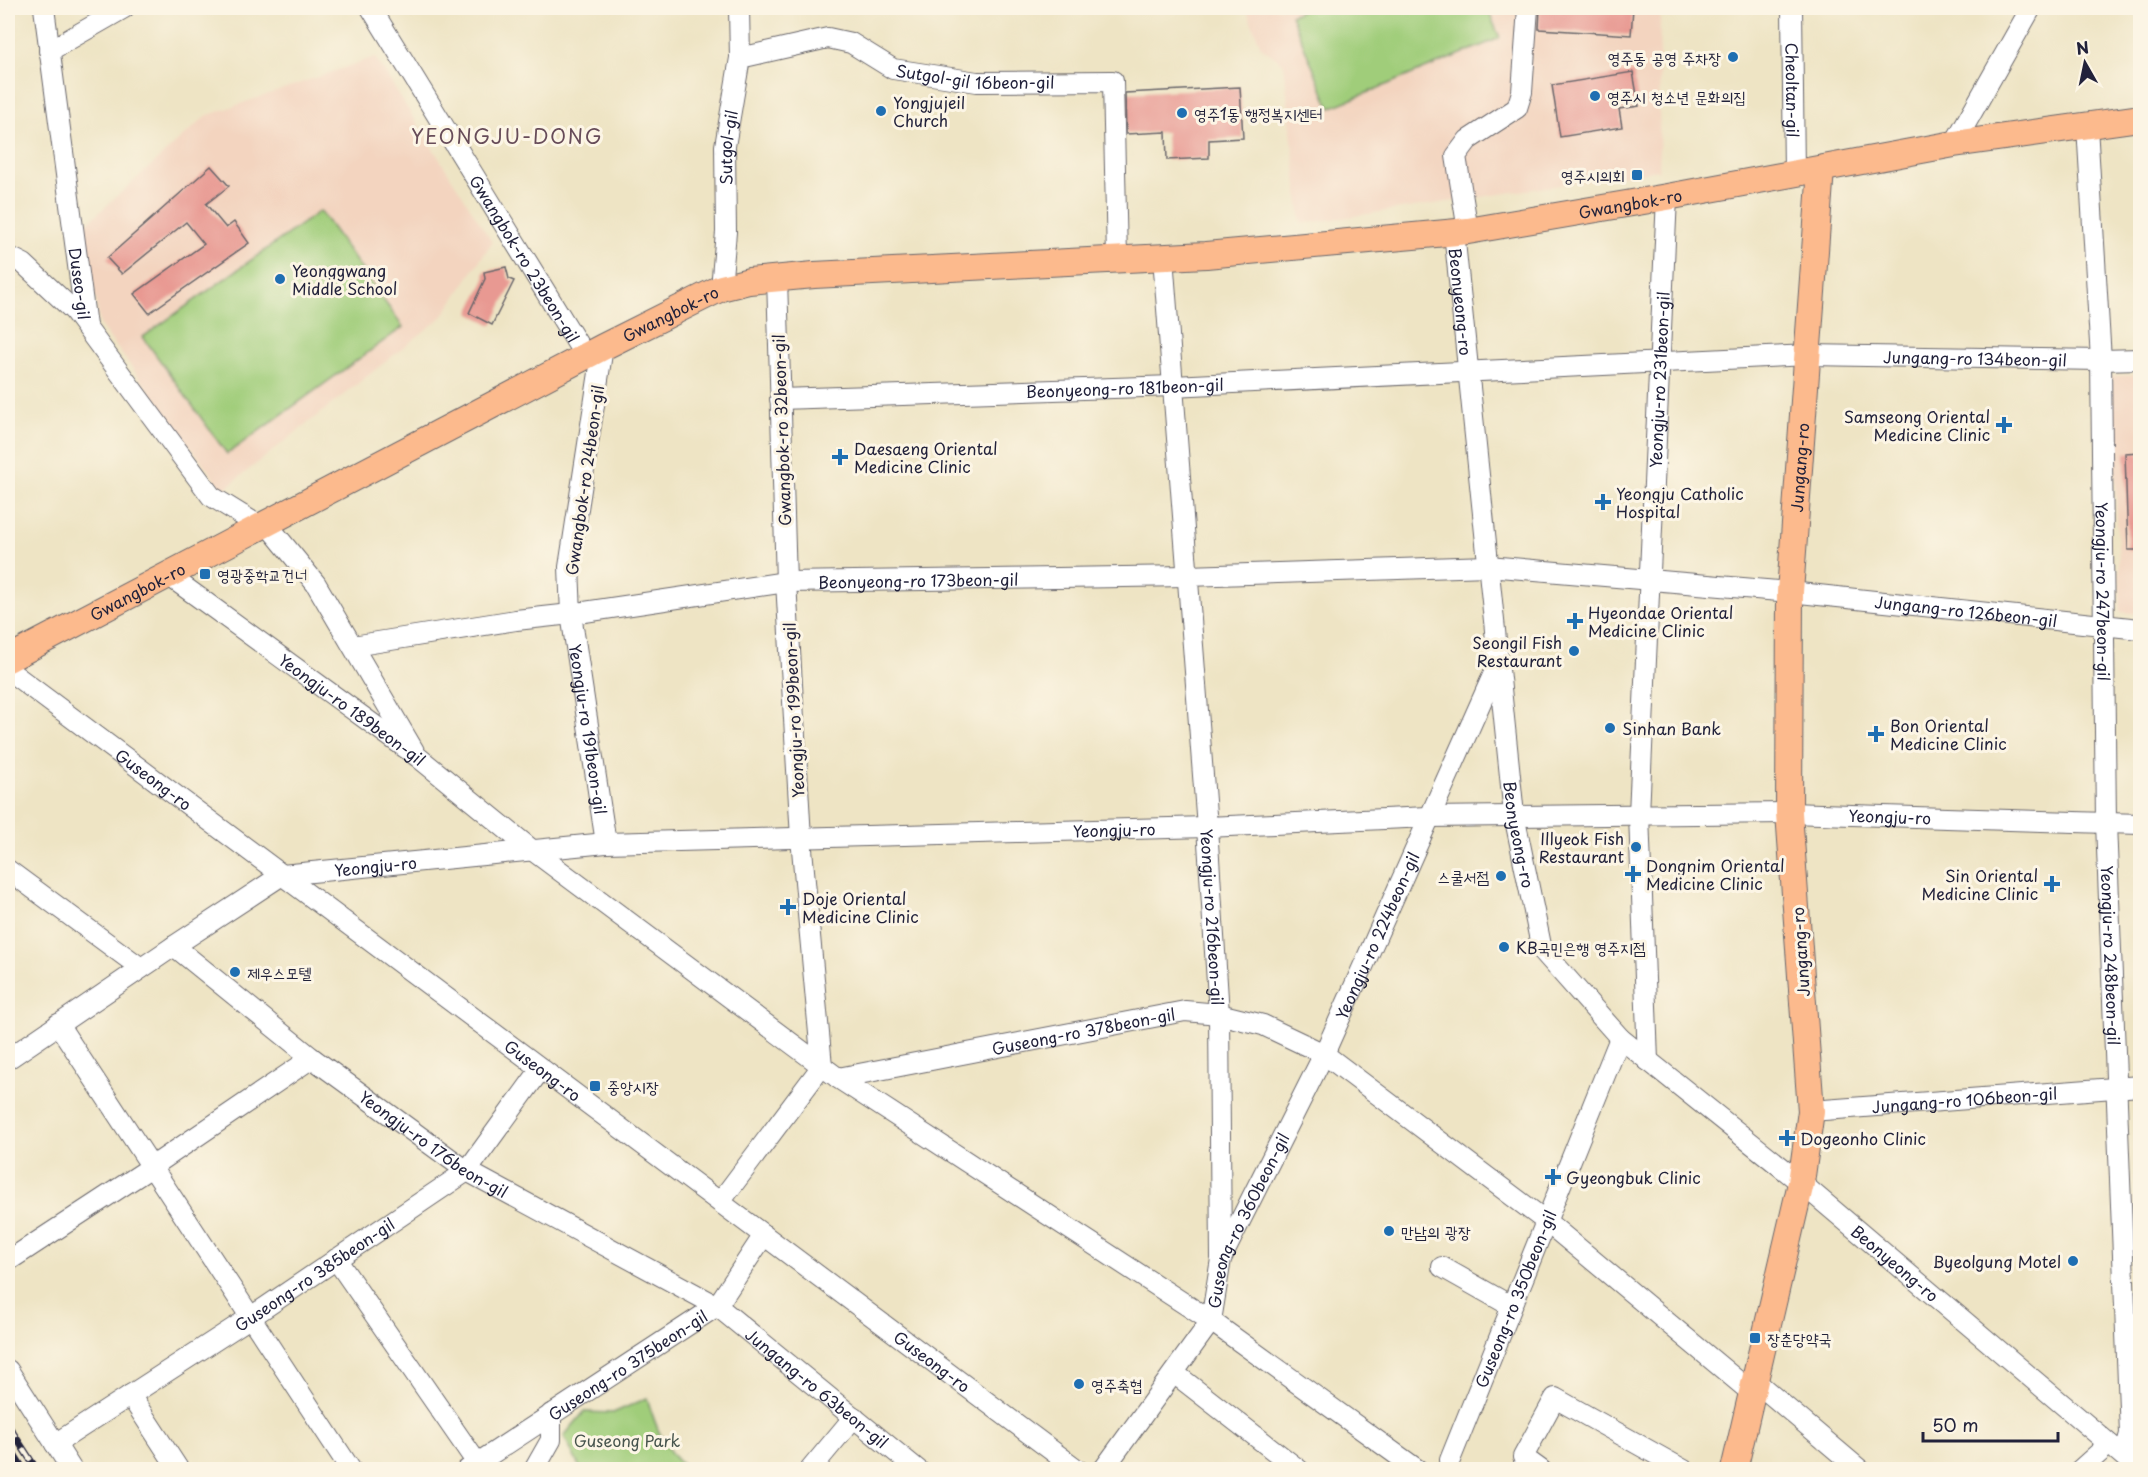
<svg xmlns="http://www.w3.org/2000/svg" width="2148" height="1477" font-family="'Playpen Sans','Poor Story',sans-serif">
	<rect width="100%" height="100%" fill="#fcf5e5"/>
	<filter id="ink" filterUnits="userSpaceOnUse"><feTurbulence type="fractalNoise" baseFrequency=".0167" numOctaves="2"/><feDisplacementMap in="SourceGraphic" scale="12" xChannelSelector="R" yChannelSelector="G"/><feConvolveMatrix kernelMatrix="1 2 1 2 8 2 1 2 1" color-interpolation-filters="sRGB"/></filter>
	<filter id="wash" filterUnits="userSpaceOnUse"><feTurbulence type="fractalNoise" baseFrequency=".008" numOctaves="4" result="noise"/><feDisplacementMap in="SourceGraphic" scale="24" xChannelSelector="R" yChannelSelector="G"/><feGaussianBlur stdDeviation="1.35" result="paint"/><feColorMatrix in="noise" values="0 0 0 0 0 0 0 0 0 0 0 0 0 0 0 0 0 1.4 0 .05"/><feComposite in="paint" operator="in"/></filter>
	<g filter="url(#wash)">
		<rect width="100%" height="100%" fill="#eee4c4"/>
		<!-- built -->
		<path fill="#f3d4bf" d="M1246 8H1660L1659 170 1301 224 1284 64 1261 47Z
			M375 57 492 242 442 317 223 490 100 325 84 226 206 116Z
			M2140 375V614L2121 612 2111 376Z"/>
		<!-- green -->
		<path fill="#a0cd7a" stroke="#61785a" stroke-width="1.5" d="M1308 8H1487L1500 38 1330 108 1291 15Z
			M320 211 403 327 227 454 143 337Z
			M647 1398C655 1424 664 1452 687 1469L580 1468 564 1436 584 1412 613 1413Z"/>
		<g id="blocks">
			<!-- building -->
			<path fill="#e89992" d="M1540 8H1633L1631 35 1539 29Z
				M1633 72 1639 106 1619 109 1622 127 1560 137 1552 85Z
				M1240 87 1243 138 1209 140V158L1167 160 1166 132 1126 134 1125 93Z
				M211 166 229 186 206 204 226 228 234 222 249 243 149 313 134 294 204 244 186 222 122 274 107 258Z
				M506 267 509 279 514 281 492 325 469 313 485 279 484 272Z
				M2140 452V550H2128L2125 453Z"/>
		</g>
	</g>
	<g filter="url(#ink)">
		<use href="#blocks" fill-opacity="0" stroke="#69666b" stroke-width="1.5"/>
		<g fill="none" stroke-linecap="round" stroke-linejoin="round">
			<!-- minor casing -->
			<g stroke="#69666b" stroke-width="22">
				<g id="minor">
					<path id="s1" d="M44 8 86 326"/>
					<path id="s2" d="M371 8 585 356"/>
					<path id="s3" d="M1792 8 1794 173"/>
					<path d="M49 51 124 8"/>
					<path id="s4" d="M740 58 828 38 851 43 893 69 977 82 1113 81 1117 259"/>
					<path id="s5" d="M2087 126 2101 360 2106 823 2130 1434 2124 1455"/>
					<path d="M1954 144 2031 8"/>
					<path d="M1468 231 1456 156 1468 140 1517 108 1522 92 1528 8"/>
					<path id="s6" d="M1454 232 1514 815 1542 950 1620 1038 1801 1183 2140 1470"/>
					<path d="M8 256 24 264 74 311 211 496 261 527"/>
					<path id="s7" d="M1163 257 1207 827 1219 1014 1221 1259"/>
					<path id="s8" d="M721 288 726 232 725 146 740 58 739 8"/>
					<path id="s9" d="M603 347 569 567 571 614 606 843"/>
					<path id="s10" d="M780 399 1173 386 1809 355 2101 360 2140 359"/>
					<path d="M267 524 316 584 414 751"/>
					<path id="s11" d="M168 575 418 757 532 850 838 1078 1211 1321 1418 1470"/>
					<path id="s12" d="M353 646 516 620 571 614 786 582 1188 576 1488 566 1790 592 2140 629"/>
					<path id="s13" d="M8 670 1078 1470"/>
					<path d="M8 870 141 968"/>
					<path id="s14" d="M174 946 312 1058 467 1171 717 1306 918 1470"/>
					<path d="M58 1024 351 1470"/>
					<path id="s15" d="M8 1059 174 946 282 875 606 843 1207 827 1428 817 1789 813 2140 824"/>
					<path id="s16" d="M1648 1061 1639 814 1667 197"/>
					<path id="s17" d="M838 1078 1185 1011 1219 1014 1263 1025 1324 1054 1547 1222 1752 1393"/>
					<path id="s18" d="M1811 1111 2140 1086"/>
					<path d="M720 1202 822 1066 801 838 786 582 777 278"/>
					<path d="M336 1259 477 1463"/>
					<path d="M8 1261 153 1166 312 1058"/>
					<path d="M1442 1267 1511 1306"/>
					<path d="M8 1370 72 1470"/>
					<path d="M1174 1373 1299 1470"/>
					<path d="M1755 1381 1860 1470"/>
					<path d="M130 1395 179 1470"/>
					<path id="s19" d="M55 1444 251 1317 467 1171 541 1069"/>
					<path id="s20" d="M1450 1460 1620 1038"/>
					<path id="s21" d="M467 1470 717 1306 764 1235"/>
					<path d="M534 1470 551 1440V1414"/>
					<path d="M810 1470 854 1417"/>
					<path id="s22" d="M1103 1470 1211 1321 1221 1259 1324 1054 1498 664"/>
					<path d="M1541 1470 1523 1457 1555 1398 1684 1470"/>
					<path d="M2080 1470 2109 1444"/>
				</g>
			</g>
			<!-- major casing -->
			<g stroke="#69666b" stroke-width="28">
				<g id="major">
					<path id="s23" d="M8 659 603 347 721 288 749 281 814 275 1206 255 1468 231 1667 197 1954 144 2140 118"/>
					<path id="s24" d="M1734 1470 1801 1183 1811 1111 1789 813 1790 592 1821 169"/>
				</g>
			</g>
			<!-- minor -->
			<use href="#minor" stroke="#fff" stroke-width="20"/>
			<!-- major -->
			<use href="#major" stroke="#fcba8d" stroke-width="26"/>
			<!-- rail casing -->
			<g stroke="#22223b" stroke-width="7">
				<path id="rail" d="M8 1425 37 1470
					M8 1444 24 1470"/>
			</g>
			<!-- rail -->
			<use href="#rail" stroke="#fcf5e5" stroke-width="4.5" stroke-dasharray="14" stroke-linecap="butt"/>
		</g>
	</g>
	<!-- markers -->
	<g fill="#1f6fb2" stroke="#fcf5e5" stroke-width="2">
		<circle cx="1733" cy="57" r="6"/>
		<circle cx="1595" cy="96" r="6"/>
		<circle cx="881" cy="111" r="6"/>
		<circle cx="1182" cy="113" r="6"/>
		<rect x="1631" y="169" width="12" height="12" rx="3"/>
		<circle cx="280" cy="279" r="6"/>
		<path d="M2001 416h6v6h6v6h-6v6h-6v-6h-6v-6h6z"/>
		<path d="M837 448h6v6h6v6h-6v6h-6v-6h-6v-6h6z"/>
		<path d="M1600 493h6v6h6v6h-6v6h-6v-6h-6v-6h6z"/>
		<rect x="199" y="568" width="12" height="12" rx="3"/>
		<path d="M1572 612h6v6h6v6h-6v6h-6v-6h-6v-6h6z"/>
		<circle cx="1574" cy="651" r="6"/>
		<circle cx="1610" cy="728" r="6"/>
		<path d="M1873 725h6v6h6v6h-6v6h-6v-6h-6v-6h6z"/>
		<circle cx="1636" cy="847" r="6"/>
		<path d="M1630 865h6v6h6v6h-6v6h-6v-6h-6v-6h6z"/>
		<circle cx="1501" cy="876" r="6"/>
		<path d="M2049 875h6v6h6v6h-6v6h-6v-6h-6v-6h6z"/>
		<path d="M785 898h6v6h6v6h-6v6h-6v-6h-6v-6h6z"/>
		<circle cx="1504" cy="947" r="6"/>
		<circle cx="235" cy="972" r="6"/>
		<rect x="589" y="1080" width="12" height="12" rx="3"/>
		<path d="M1784 1129h6v6h6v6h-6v6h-6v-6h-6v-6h6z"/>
		<path d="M1550 1168h6v6h6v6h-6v6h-6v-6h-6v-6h6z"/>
		<circle cx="1389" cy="1231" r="6"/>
		<circle cx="2073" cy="1261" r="6"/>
		<rect x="1749" y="1332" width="12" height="12" rx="3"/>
		<circle cx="1079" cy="1384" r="6"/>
	</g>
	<g text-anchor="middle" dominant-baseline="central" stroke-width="6" stroke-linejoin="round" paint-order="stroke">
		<!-- poi labels -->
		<g font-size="16" fill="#22223b" stroke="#fcf5e5" text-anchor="start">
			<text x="1721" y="57" text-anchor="end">영주동 공영 주차장</text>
			<text x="1607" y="96">영주시 청소년 문화의집</text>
			<text x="893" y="102">Yongjujeil<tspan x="893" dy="18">Church</tspan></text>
			<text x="1194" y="113">영주1동 행정복지센터</text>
			<text x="1625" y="175" text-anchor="end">영주시의회</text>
			<text x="292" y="270">Yeonggwang<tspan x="292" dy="18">Middle School</tspan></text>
			<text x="1990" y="416" text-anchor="end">Samseong Oriental<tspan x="1990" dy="18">Medicine Clinic</tspan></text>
			<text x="854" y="448">Daesaeng Oriental<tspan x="854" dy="18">Medicine Clinic</tspan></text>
			<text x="1616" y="493">Yeongju Catholic<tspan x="1616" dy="18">Hospital</tspan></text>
			<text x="217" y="574">영광중학교건너</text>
			<text x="1588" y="612">Hyeondae Oriental<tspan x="1588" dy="18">Medicine Clinic</tspan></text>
			<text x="1562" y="642" text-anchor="end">Seongil Fish<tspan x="1562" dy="18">Restaurant</tspan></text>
			<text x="1890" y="725">Bon Oriental<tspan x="1890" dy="18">Medicine Clinic</tspan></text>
			<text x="1622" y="728">Sinhan Bank</text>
			<text x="1624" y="838" text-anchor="end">Illyeok Fish<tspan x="1624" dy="18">Restaurant</tspan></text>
			<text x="1646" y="865">Dongnim Oriental<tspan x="1646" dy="18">Medicine Clinic</tspan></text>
			<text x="2038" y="875" text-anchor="end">Sin Oriental<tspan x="2038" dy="18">Medicine Clinic</tspan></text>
			<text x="1489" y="876" text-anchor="end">스쿨서점</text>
			<text x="802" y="898">Doje Oriental<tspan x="802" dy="18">Medicine Clinic</tspan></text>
			<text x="1516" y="947">KB국민은행 영주지점</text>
			<text x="247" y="972">제우스모텔</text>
			<text x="607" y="1086">중앙시장</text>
			<text x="1800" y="1138">Dogeonho Clinic</text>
			<text x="1566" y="1177">Gyeongbuk Clinic</text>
			<text x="1401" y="1231">만남의 광장</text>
			<text x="2061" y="1261" text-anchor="end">Byeolgung Motel</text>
			<text x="1767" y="1338">장춘당약국</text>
			<text x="1091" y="1384">영주축협</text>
		</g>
		<!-- street labels -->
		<g font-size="16" fill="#22223b" stroke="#fcf5e5">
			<text stroke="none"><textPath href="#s4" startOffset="246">Sutgol-gil 16beon-gil</textPath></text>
			<text stroke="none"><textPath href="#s3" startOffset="82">Cheoltan-gil</textPath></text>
			<text stroke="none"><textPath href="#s8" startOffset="141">Sutgol-gil</textPath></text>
			<text stroke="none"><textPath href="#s23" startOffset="1718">Gwangbok-ro</textPath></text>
			<text stroke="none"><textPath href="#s2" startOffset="294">Gwangbok-ro 23beon-gil</textPath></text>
			<text stroke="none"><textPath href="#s1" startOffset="278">Duseo-gil</textPath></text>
			<text stroke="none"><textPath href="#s6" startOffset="70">Beonyeong-ro</textPath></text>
			<text stroke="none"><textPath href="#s23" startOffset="747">Gwangbok-ro</textPath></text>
			<text stroke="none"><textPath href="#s10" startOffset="1196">Jungang-ro 134beon-gil</textPath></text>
			<text stroke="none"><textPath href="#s16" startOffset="682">Yeongju-ro 231beon-gil</textPath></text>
			<text stroke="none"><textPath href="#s10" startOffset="345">Beonyeong-ro 181beon-gil</textPath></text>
			<text transform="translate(781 430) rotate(-92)">Gwangbok-ro 32beon-gil</text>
			<text stroke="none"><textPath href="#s24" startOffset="1012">Jungang-ro</textPath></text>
			<text transform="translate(584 480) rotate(-82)">Gwangbok-ro 24beon-gil</text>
			<text stroke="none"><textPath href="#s12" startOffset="570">Beonyeong-ro 173beon-gil</textPath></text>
			<text stroke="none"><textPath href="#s23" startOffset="146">Gwangbok-ro</textPath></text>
			<text stroke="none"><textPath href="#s5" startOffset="466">Yeongju-ro 247beon-gil</textPath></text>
			<text stroke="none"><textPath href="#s12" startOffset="1620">Jungang-ro 126beon-gil</textPath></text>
			<text stroke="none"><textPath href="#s11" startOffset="228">Yeongju-ro 189beon-gil</textPath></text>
			<text transform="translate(793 710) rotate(-93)">Yeongju-ro 199beon-gil</text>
			<text stroke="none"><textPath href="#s9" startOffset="386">Yeongju-ro 191beon-gil</textPath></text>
			<text stroke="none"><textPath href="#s13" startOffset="182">Guseong-ro</textPath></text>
			<text stroke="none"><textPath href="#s15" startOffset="1940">Yeongju-ro</textPath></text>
			<text stroke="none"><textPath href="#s15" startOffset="1164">Yeongju-ro</textPath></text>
			<text stroke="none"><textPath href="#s6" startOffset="606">Beonyeong-ro</textPath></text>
			<text stroke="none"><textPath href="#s15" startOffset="424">Yeongju-ro</textPath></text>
			<text stroke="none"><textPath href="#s7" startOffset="662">Yeongju-ro 216beon-gil</textPath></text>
			<text stroke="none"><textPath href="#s22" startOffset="606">Yeongju-ro 224beon-gil</textPath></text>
			<text transform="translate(1800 952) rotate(-94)">Jungang-ro</text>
			<text stroke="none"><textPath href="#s5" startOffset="830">Yeongju-ro 248beon-gil</textPath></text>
			<text stroke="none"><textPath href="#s17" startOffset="250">Guseong-ro 378beon-gil</textPath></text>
			<text stroke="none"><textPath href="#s13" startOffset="668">Guseong-ro</textPath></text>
			<text stroke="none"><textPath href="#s18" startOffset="154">Jungang-ro 106beon-gil</textPath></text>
			<text stroke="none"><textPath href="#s14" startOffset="327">Yeongju-ro 176beon-gil</textPath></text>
			<text stroke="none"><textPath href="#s22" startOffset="292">Guseong-ro 360beon-gil</textPath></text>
			<text stroke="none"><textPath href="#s6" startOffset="1197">Beonyeong-ro</textPath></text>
			<text stroke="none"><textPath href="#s19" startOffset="310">Guseong-ro 385beon-gil</textPath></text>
			<text stroke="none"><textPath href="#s20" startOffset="174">Guseong-ro 350beon-gil</textPath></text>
			<text stroke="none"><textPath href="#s13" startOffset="1154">Guseong-ro</textPath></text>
			<text stroke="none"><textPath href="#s21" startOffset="192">Guseong-ro 375beon-gil</textPath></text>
			<text stroke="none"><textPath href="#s14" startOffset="783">Jungang-ro 63beon-gil</textPath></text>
		</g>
		<!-- park labels -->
		<g font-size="16" fill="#48554e" stroke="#fcf5e5">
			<text x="627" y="1440">Guseong Park</text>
		</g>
		<!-- quarter labels -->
		<g font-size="20" letter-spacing="1.5" fill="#674c59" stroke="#fcf5e5">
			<text x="507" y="136">YEONGJU-DONG</text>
		</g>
	</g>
	<!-- margin -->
	<rect width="2148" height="1477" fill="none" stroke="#fcf5e5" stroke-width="30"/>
	<!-- north arrow -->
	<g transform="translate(2085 63) rotate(351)" stroke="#fcf5e5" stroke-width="4.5" paint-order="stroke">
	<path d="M0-4.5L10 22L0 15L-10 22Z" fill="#22223b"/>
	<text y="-9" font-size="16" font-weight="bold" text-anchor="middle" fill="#22223b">N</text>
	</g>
	<!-- scale -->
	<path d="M1923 1432v9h135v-9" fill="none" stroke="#22223b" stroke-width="3"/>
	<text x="1932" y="1432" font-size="18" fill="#22223b" stroke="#fcf5e5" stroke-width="4.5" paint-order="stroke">50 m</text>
</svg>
